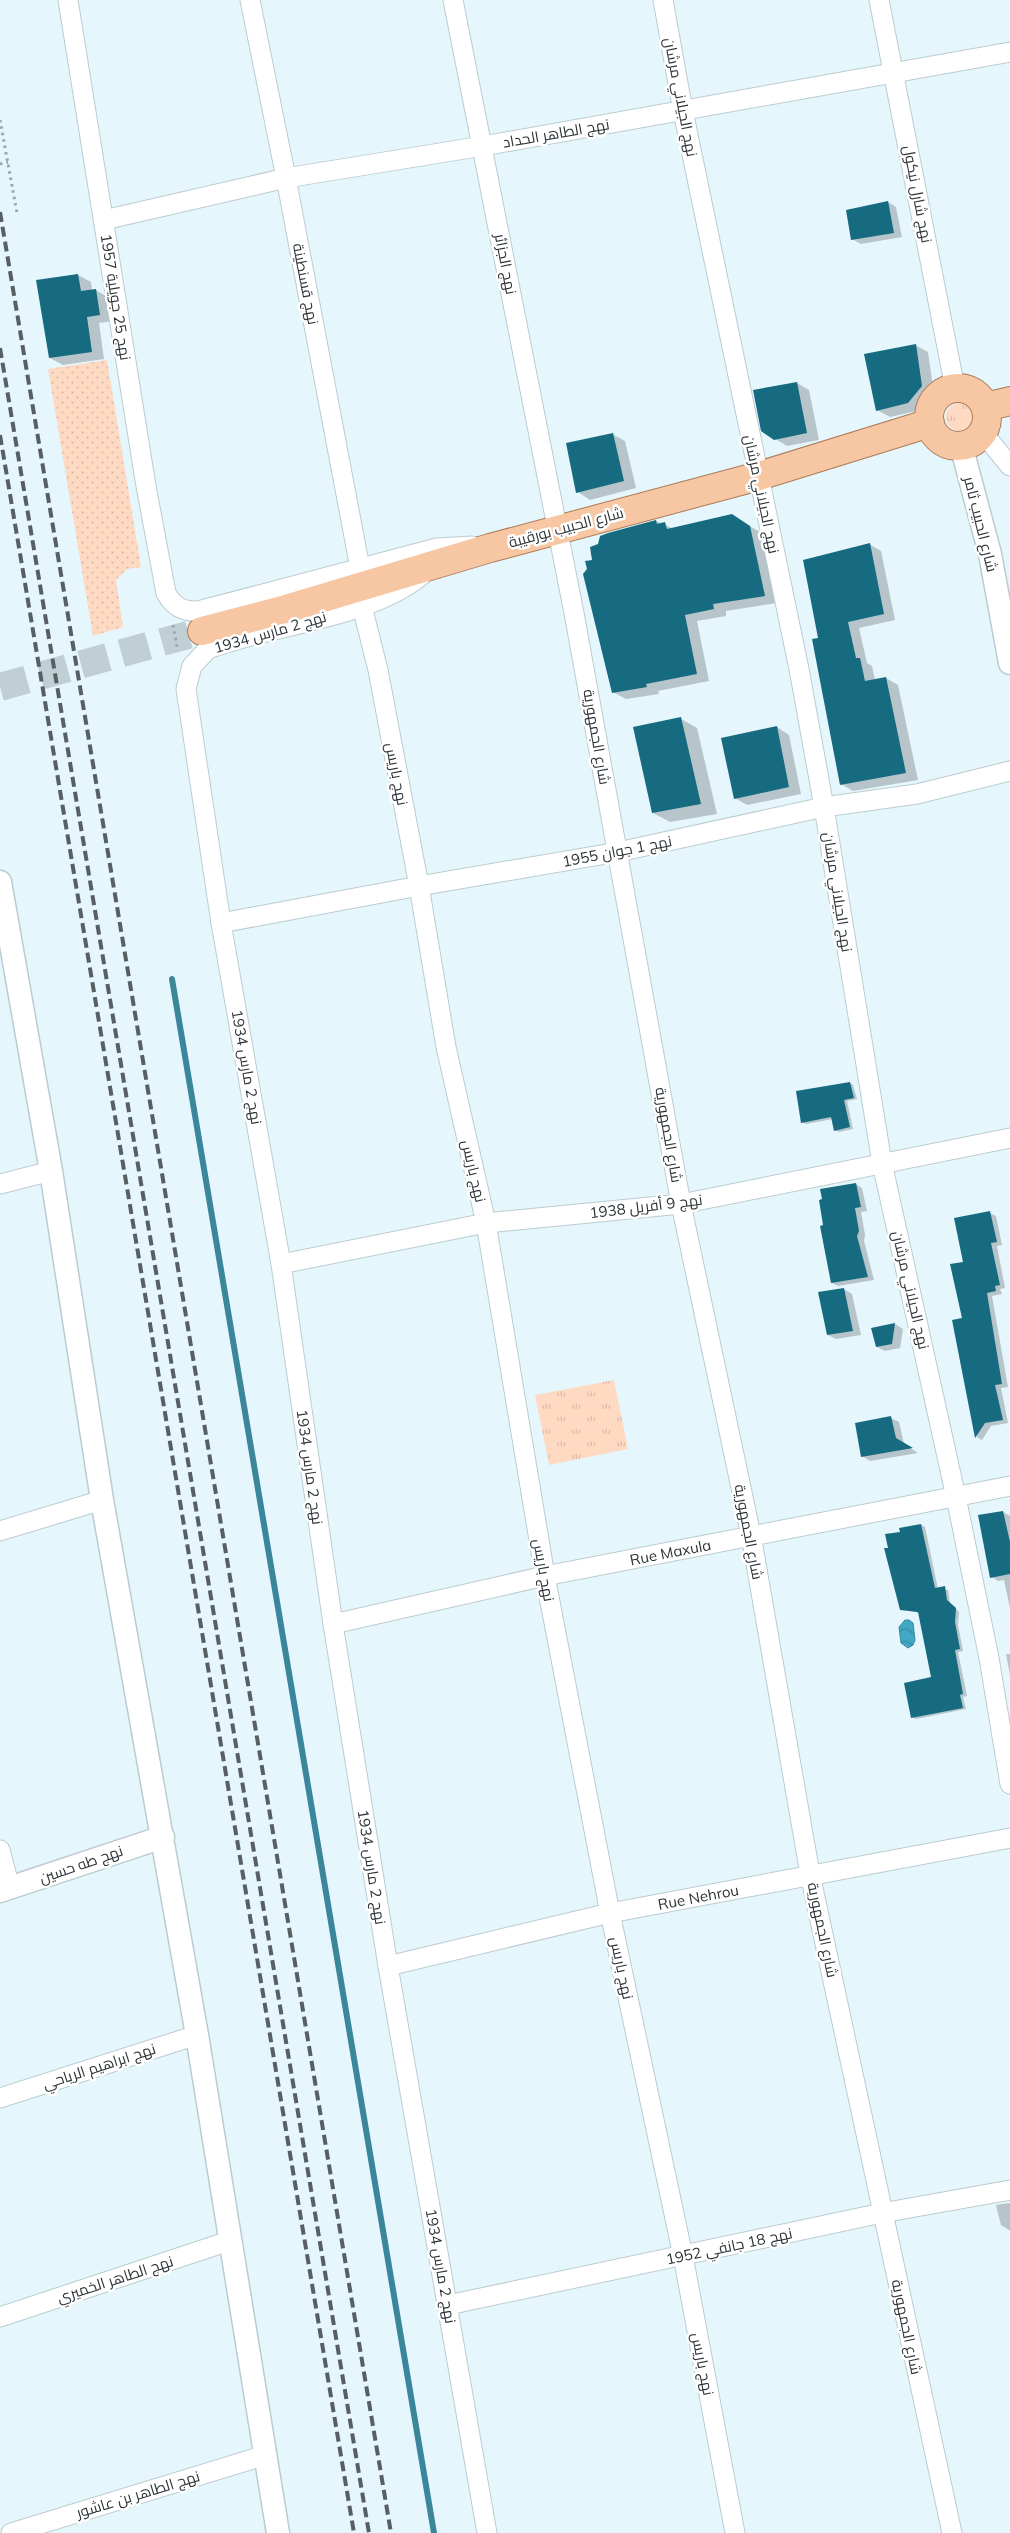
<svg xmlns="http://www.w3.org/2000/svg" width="1010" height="2533" font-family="Mulish,Cairo,sans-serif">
	<defs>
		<pattern id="grass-tufts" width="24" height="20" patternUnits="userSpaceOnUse" patternTransform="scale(1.25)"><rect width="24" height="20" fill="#ffdac3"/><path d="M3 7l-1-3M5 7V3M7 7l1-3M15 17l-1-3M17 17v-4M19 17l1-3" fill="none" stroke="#dbbca8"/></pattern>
		<pattern id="park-dots" width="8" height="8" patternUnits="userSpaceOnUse" patternTransform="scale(1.25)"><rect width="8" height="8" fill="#ffdac3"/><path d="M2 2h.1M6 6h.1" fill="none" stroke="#dbbca8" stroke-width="1.8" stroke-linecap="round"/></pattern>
		<pattern id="water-waves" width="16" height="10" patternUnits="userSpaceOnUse" patternTransform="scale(1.25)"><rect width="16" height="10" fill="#41a9c5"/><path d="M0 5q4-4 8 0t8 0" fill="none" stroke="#378aa1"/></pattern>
	</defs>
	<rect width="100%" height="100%" fill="#e5f6fc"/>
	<!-- grass -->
	<path fill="url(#grass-tufts)" d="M946 417a14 14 0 1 1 28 0a14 14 0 1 1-28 0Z
		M614 1380 628 1449 549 1465 535 1395Z"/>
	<!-- park -->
	<path fill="url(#park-dots)" d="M107 360 141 567 127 569 116 580 123 627 93 636 48 369Z"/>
	<!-- water -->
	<path fill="url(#water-waves)" stroke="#3b869a" d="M905 1620H909L913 1623 915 1640 913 1645 908 1648 901 1643 899 1627Z"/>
	<!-- shadow -->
	<path fill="#0003" d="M888 202 896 207 902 237 861 244 852 239Z
		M78 275 91 282 92 291 96 290 109 298 112 321 99 323 104 359 63 365 50 358Z
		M915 345 928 352 934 394 921 410 890 417 877 410Z
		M797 383 809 390 819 440 787 446 774 438Z
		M612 434 625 441 636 488 590 500 578 492Z
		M656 521 674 529 745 523 763 534 777 603 726 611V616L697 621 709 681 658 691 659 694 626 699 613 692 594 560Z
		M869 544 881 551 895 620 859 628 867 663 872 666 875 680 886 678 898 685 918 780 853 791 841 784 820 639Z
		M681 719 697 728 717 814 670 822 653 813Z
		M777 727 789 735 801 794 747 805 735 798Z
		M850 1083 853 1085 857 1099 847 1101 853 1129 839 1132 835 1130 833 1119 806 1124 802 1122Z
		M856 1184 862 1188 867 1211 861 1212 865 1235 864 1241 874 1280 838 1286 832 1283 824 1200Z
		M990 1213 996 1216 1002 1245 997 1246 1005 1288 1000 1289 1002 1294 992 1296 1008 1387 1001 1388 1008 1423 991 1426 982 1440 977 1437 953 1321 963 1319 964 1263Z
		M844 1289 852 1294 861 1335 836 1339 828 1335Z
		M895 1324 903 1329 900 1348 885 1351 877 1347 873 1329Z
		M891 1418 899 1422 904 1444 918 1453 870 1461 862 1456Z
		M1003 1512 1010 1516V1608L1004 1580 998 1581 992 1577Z
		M921 1525 925 1527 938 1589 948 1590 950 1603 959 1612 958 1625 963 1651 958 1652 967 1696 963 1697 966 1709 916 1719 912 1717 933 1678 919 1613 901 1609 890 1550 902 1533Z
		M1006 1654H1010V1675Z
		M1010 2203V2230H1009L1001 2225 996 2205Z"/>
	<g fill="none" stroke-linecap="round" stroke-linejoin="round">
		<!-- stream -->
		<path stroke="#3b869a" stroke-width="6" d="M172 979 434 2533"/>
	</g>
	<!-- building -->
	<path fill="#166b80" d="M888 201 894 233 851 240 846 210Z
		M78 274 81 291 96 289 100 315 87 317 92 352 49 358 36 280Z
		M916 344 922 386 908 403 876 411 864 354Z
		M797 382 807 433 774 440 761 431 753 390Z
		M613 433 624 481 576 493 566 443Z
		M732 514 750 526 765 596 713 604 714 609 685 615 697 674 646 684 647 687 612 693 583 574 587 569 585 561 592 560 590 547 598 544 600 536 608 533 656 520 657 524 665 522 667 529Z
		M870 543 884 614 848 622 856 658H860L865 681 886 677 906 773 840 785 812 639 818 638 803 560Z
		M681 717 701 804 652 813 633 727Z
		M777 726 789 787 734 799 721 738Z
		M850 1082 854 1098 844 1100 850 1127 834 1131 831 1117 801 1123 796 1091Z
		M856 1183 861 1207 855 1208 859 1231 857 1236 868 1277 831 1283 820 1226 823 1225 819 1200 822 1199 820 1189Z
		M990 1211 997 1242 991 1243 1000 1285 995 1286 996 1291 987 1293 1002 1384 995 1385 1003 1420 985 1423 975 1438 952 1320 962 1318 950 1264 963 1262 954 1218Z
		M844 1288 853 1331 827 1335 818 1292Z
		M895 1323 892 1344 876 1347 871 1328Z
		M891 1416 896 1438 913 1448 861 1457 855 1423Z
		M1003 1511 1010 1542V1574L990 1578 978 1515Z
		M921 1524 935 1588 945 1586 947 1600 956 1608 955 1622 960 1649 955 1650 963 1694 960 1695 963 1708 911 1718 904 1683 931 1677 918 1612 900 1610 884 1548H888L885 1534 900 1532 899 1528Z"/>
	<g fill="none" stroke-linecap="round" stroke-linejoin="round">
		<!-- primary-tunnel -->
		<path stroke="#c0cfd4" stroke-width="28" stroke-dasharray="28 14" stroke-linecap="butt" d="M0 687 202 631"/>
		<!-- minor casing -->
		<g stroke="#bbccd1" stroke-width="21">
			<g id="minor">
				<path d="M68 0 146 486 166 593C173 606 183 612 198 611L437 548 472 546"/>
				<path d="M250 0 286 178 360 568"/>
				<path d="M453 0 574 613 681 1204 751 1535 810 1874 952 2533"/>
				<path d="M663 0 683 111 799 669 824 807 882 1163 956 1497 989 1658 1010 1784"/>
				<path d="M879 0 955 388"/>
				<path d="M104 220 286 178 483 146 1010 52"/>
				<path d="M983 433 1010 466"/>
				<path d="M422 575C369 619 273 624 208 649L192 666 186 689 221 923 281 1264 333 1624 388 1966 487 2533"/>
				<path d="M362 606 378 670 419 886 446 1047 486 1223 545 1576 610 1913 683 2256 735 2533"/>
				<path d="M221 923 419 886 618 852 824 807 917 794 1010 771"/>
				<path d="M0 1184 51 1171"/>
				<path d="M281 1264 486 1223 681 1204 1010 1138"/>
				<path d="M0 1531 102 1500"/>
				<path id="s1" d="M333 1624 545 1576 1010 1486"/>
				<path d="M0 1850 10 1888"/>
				<path id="s2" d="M388 1966 610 1913 1010 1838"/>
				<path d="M0 2098 197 2035"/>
				<path d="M448 2305 882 2213 1010 2190"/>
				<path d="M0 2317 229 2241"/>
				<path d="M11 2533 266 2455"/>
			</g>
		</g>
		<!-- tertiary casing -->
		<g stroke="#bbccd1" stroke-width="25">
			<path id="tertiary" d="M961 445 990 554 1010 663
				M0 882 51 1171 102 1500 197 2035 278 2533
				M0 1891 163 1837"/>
		</g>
		<!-- primary casing -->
		<g stroke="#ad7a56" stroke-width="30">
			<path id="primary" d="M929 417a29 29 0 1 1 58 0a29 29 0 1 1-58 0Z
				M985 407 1010 401
				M202 631 286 609 490 548 759 476 930 423"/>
		</g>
		<!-- path -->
		<path stroke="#9aa7ac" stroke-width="3" stroke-dasharray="2.5 4" stroke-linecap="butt" d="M0 120 17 213
			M0 164 8 162
			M173 625 177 647"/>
		<!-- minor -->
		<use href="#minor" stroke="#fff" stroke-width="19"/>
		<!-- tertiary -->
		<use href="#tertiary" stroke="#fff" stroke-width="22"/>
		<!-- primary -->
		<use href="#primary" stroke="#f7c7a4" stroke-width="28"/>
		<!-- rail -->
		<path stroke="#575f63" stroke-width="4" stroke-dasharray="10 5" stroke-linecap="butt" d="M0 212 391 2533
			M0 348 369 2533
			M0 435 354 2533"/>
	</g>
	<g text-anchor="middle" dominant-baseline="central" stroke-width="5" stroke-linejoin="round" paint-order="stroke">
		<!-- street labels -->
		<g font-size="15" fill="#2d3336" stroke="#fff">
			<text transform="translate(681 97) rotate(79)">نهج الجيلاني مرشان</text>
			<text transform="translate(556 133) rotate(-10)">نهج الطاهر الحداد</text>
			<text transform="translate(918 194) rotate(79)">نهج شارل نيكول</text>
			<text transform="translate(506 264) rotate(79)">نهج الجزائر</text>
			<text transform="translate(306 284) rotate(79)">نهج قسنطينة</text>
			<text transform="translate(116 297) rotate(81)">نهج 25 جويلية 1957</text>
			<text transform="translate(762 494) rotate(78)">نهج الجيلاني مرشان</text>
			<text transform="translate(981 524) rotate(76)">شارع الحبيب ثامر</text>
			<text transform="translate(566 527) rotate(-15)">شارع الحبيب بورقيبة</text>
			<text transform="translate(270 632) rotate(-16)">نهج 2 مارس 1934</text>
			<text transform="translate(597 737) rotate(80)">شارع الجمهورية</text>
			<text transform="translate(397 774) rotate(79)">نهج باريس</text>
			<text transform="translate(617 851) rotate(-11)">نهج 1 جوان 1955</text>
			<text transform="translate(838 892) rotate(81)">نهج الجيلاني مرشان</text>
			<text transform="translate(247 1067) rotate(80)">نهج 2 مارس 1934</text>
			<text transform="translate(669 1135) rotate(80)">شارع الجمهورية</text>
			<text transform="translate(474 1171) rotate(77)">نهج باريس</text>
			<text transform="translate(646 1206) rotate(-7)">نهج 9 أفريل 1938</text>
			<text transform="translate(911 1290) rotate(77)">نهج الجيلاني مرشان</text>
			<text transform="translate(310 1467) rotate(82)">نهج 2 مارس 1934</text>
			<text transform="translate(749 1532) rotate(79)">شارع الجمهورية</text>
			<text stroke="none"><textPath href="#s1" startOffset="345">Rue Maxula</textPath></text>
			<text transform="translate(544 1570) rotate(80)">نهج باريس</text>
			<text transform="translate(81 1864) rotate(-19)">نهج طه حسين</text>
			<text transform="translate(372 1867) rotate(81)">نهج 2 مارس 1934</text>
			<text stroke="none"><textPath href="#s2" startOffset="318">Rue Nehrou</textPath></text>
			<text transform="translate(823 1930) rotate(78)">شارع الجمهورية</text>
			<text transform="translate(622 1968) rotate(78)">نهج باريس</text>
			<text transform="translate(99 2066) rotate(-18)">نهج ابراهيم الرياحي</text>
			<text transform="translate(729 2246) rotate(-12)">نهج 18 جانفي 1952</text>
			<text transform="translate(441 2266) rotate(80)">نهج 2 مارس 1934</text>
			<text transform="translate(115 2279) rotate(-18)">نهج الطاهر الخميري</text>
			<text transform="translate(907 2327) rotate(78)">شارع الجمهورية</text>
			<text transform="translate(703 2364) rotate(79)">نهج باريس</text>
			<text transform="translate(138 2494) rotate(-17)">نهج الطاهر بن عاشور</text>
		</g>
	</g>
</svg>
